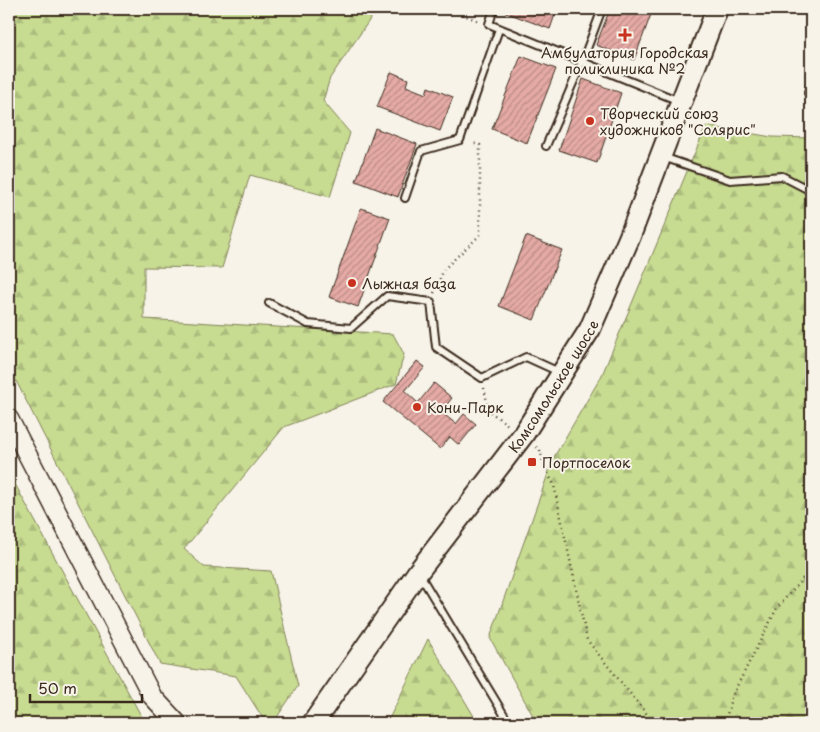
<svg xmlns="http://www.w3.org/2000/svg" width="820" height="732" font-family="'Playpen Sans',sans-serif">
	<defs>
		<pattern id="forest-firs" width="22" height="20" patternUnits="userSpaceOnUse" patternTransform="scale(1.25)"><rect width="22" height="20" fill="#c7db91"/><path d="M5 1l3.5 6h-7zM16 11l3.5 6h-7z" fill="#acbc7d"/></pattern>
		<pattern id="building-hatch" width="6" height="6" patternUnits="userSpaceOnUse" patternTransform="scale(1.25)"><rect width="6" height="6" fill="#e5aaa5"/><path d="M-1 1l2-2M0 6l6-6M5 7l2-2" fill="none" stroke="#bb8b86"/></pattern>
	</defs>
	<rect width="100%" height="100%" fill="#f7f3e8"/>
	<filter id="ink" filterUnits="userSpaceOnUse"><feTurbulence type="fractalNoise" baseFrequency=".02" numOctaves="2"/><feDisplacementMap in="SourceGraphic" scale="10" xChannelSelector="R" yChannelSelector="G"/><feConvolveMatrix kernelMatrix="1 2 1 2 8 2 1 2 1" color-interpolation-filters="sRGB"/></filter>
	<g filter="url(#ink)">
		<!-- forest -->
		<path fill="url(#forest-firs)" stroke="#818258" d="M9 9H377L330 78 323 101 350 133 330 197 250 175 222 268 144 267V319L393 334 404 354 396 384 284 427 184 549 204 567 271 571 298 686 273 723H266L236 676 160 664 9 367Z
			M706 126 772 137 811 138V723H537L490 638 554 457 602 375Z
			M9 473 145 723H9Z
			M428 639 478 723H387Z"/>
		<!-- building -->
		<path fill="url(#building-hatch)" stroke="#3b2a1e" d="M507 9H557L550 29 505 12Z
			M610 9H653L634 60 596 45Z
			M521 56 556 69 527 143 492 129Z
			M391 72 408 79 406 86 426 94 428 87 453 97 440 131 377 107Z
			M583 79 621 93 597 163 559 150Z
			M375 128 417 144 398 197 356 181Z
			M361 208 390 218 358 307 329 297Z
			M526 236 562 250 534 320 499 306Z
			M417 361 425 367 405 391 418 403 434 383 452 398 441 412 456 424 464 414 476 424 459 445 450 437 440 449 383 402Z"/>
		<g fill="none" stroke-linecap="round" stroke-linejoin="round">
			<!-- lane casing -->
			<g stroke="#3b2a1e" stroke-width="10">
				<path id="lane" d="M494 9 489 24 679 101
					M811 84 808 93 811 94
					M546 146 582 62 602 9
					M663 157 730 180 782 176 811 191
					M405 198 421 151 460 140 499 29
					M269 303 308 324 351 328 387 296 431 302 436 347 482 378 526 357 559 372
					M420 575 509 723"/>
			</g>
			<!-- secondary casing -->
			<g stroke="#3b2a1e" stroke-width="21">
				<path id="secondary" d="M9 419 152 696 177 723"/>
			</g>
			<!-- primary casing -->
			<g stroke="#3b2a1e" stroke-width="24">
				<g id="primary">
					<path id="s1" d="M313 723 418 572 523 435 590 329 630 236 717 9"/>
				</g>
			</g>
			<!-- path -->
			<path stroke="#3b2a1e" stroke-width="2.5" stroke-dasharray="1 4" stroke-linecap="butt" d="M448 9 479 21
				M434 293 444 269 480 235V145L471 143
				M484 388 489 411 508 425
				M536 447 540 450 544 466 554 485 587 640 654 723
				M725 723 731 698 777 608 811 569"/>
			<!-- lane -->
			<use href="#lane" stroke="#f7f3e8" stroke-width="6"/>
			<!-- secondary -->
			<use href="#secondary" stroke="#f7f3e8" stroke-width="18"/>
			<!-- primary -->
			<use href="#primary" stroke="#f7f3e8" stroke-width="20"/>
		</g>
	</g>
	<!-- markers -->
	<g fill="#c8321e" stroke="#f7f3e8" stroke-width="2">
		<path d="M622.5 27.5h5v5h5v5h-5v5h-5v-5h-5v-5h5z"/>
		<circle cx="590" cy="121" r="5"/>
		<circle cx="352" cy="283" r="5"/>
		<circle cx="417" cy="407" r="5"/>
		<rect x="527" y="457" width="10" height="10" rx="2.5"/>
	</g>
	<g text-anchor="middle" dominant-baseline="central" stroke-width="4" stroke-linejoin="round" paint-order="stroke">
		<!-- poi labels -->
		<g font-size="14" fill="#3b2a1e" stroke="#f7f3e8" text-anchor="start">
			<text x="625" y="52" text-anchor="middle">Амбулатория Городская<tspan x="625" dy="16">поликлиника №2</tspan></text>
			<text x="600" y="113">Творческий союз<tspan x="600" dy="16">художников "Солярис"</tspan></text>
			<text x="362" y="283">Лыжная база</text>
			<text x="427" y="407">Кони-Парк</text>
			<text x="542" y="462">Портпоселок</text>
		</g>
		<!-- street labels -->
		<g font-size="14" fill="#3b2a1e" stroke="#f7f3e8">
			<text stroke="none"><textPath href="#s1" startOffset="414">Комсомольское шоссе</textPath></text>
		</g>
	</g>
	<!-- margin -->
	<rect width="820" height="732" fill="none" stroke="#f7f3e8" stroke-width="30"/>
	<rect x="15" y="15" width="790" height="702" fill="none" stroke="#3b2a1e" stroke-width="2" filter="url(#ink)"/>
	<!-- scale -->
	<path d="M30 694v8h112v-8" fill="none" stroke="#3b2a1e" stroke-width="2.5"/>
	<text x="38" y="694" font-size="15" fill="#3b2a1e" stroke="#f7f3e8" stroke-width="4" paint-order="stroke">50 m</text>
</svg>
